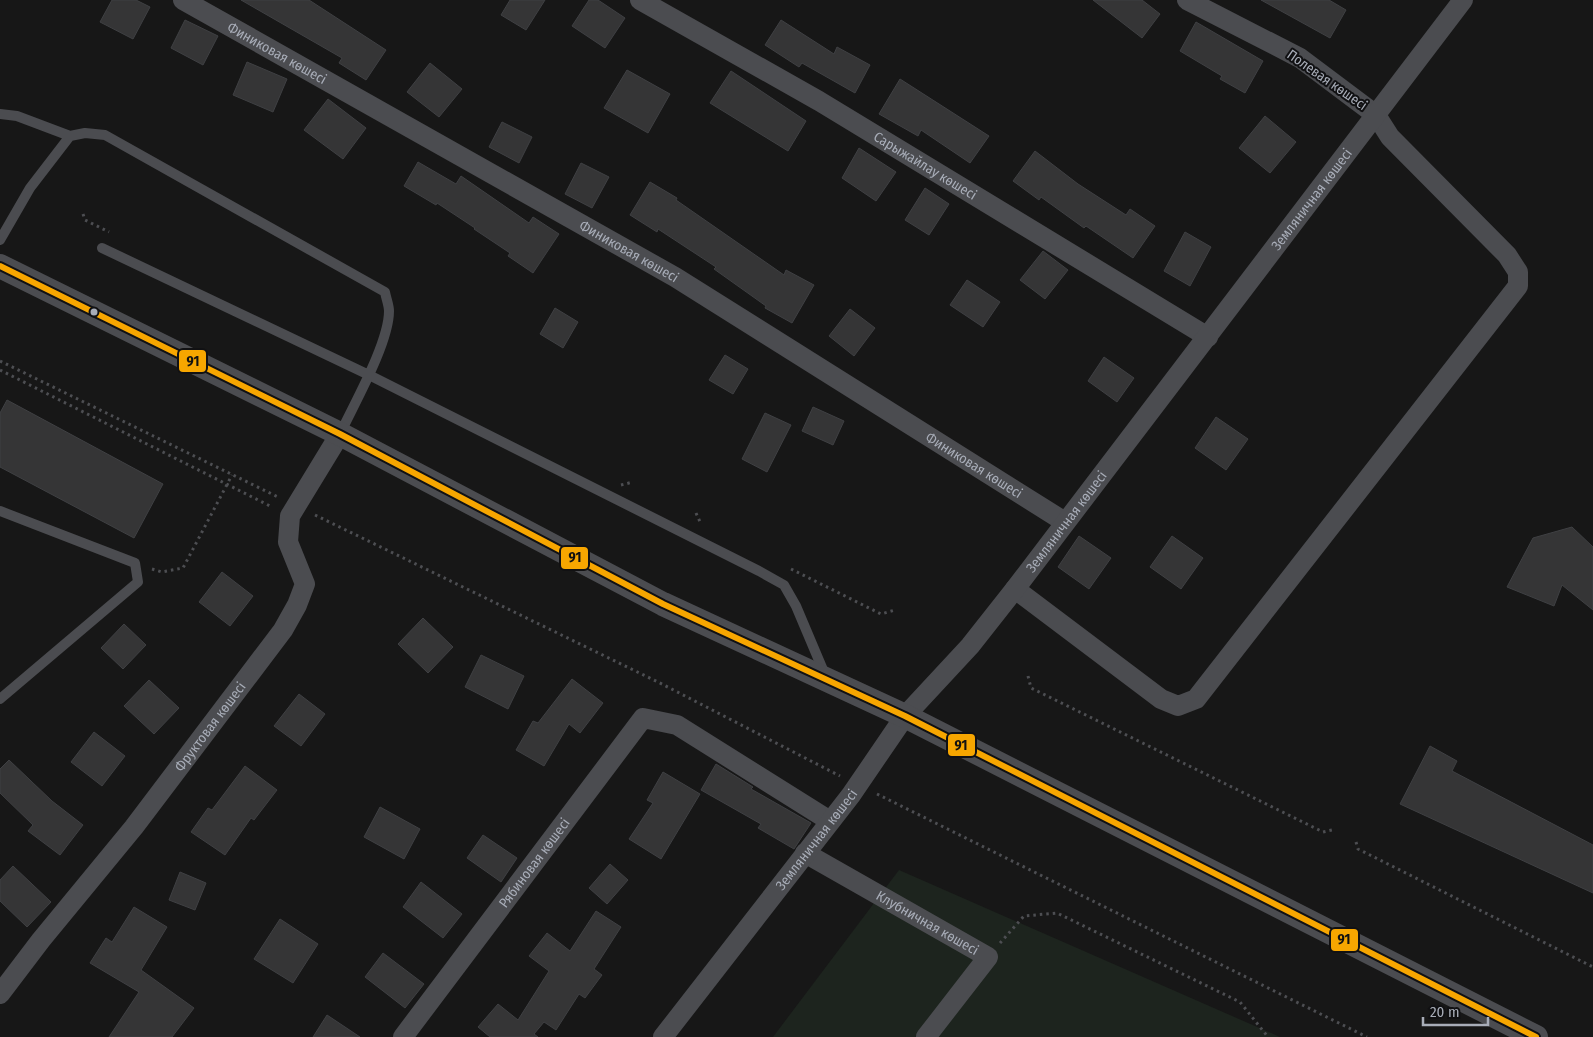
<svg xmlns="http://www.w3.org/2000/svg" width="1593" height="1037" font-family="'Fira Sans Condensed',sans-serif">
	<rect width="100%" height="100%" fill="#171717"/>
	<!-- green -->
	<path fill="#1d241e" d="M899 870 1280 1037H773Z"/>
	<!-- building -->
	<path fill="#353536" stroke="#3f4043" d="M112 0H136L150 7 133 39 100 22Z
		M241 0H309L386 50 366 80 339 63 342 58Z
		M510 0H545L526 30 501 15Z
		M589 0H598L625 18 605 48 572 26Z
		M1093 0H1142L1160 14 1142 38Z
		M1261 0H1329L1346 10 1330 38Z
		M185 20 218 36 203 65 171 48Z
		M781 20 834 54 837 47 870 65 855 93 802 63 799 67 765 45Z
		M1196 22 1263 61 1245 93 1220 79 1222 76 1180 51Z
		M247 62 287 79 273 112 233 95Z
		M430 63 462 89 439 117 407 92Z
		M627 70 670 94 648 133 604 108Z
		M731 71 806 121 788 151 710 103Z
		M900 79 989 136 970 163 921 130 918 136 879 114Z
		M328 99 366 128 343 159 304 130Z
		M1265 116 1296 142 1270 173 1239 148Z
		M502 122 532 137 519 163 489 147Z
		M859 148 896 172 876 201 842 178Z
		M1035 151 1078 184 1126 215 1130 209 1155 226 1133 258 1086 226 1084 228 1041 197 1039 200 1013 181Z
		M418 162 456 184 461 176 529 223 533 217 559 234 533 273 508 256 510 253 474 229 475 228 437 203 436 205 404 186Z
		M581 163 609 177 592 208 565 194Z
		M650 182 677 198 676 200 784 275 786 270 814 285 792 323 765 308 766 306 714 269 716 267 658 229 657 232 630 215Z
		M925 188 949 204 929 235 905 220Z
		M1185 232 1211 247 1190 286 1164 271Z
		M1043 251 1068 270 1045 299 1020 280Z
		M967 280 1000 302 983 327 950 305Z
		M555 308 578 322 563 348 540 334Z
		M850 309 875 328 854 356 829 336Z
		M725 355 748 369 733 394 709 380Z
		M1104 357 1134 378 1117 402 1088 381Z
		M7 400 163 484 134 538 0 467V413Z
		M813 407 844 421 833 445 802 431Z
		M765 413 791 425 767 472 742 459Z
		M1216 417 1248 439 1226 470 1195 448Z
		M1572 527 1593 547V610L1562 585 1554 606 1507 587 1533 538Z
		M1079 536 1111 558 1089 589 1058 567Z
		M1172 536 1203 558 1181 589 1150 567Z
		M222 572 253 596 230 626 199 602Z
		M423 618 453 647 428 673 398 644Z
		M124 624 146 645 123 669 101 648Z
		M481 655 524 676 508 709 465 687Z
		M572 679 603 703 580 733 569 724 544 766 516 750 533 721 538 723Z
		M149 680 179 708 154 734 124 706Z
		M299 694 325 714 301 746 274 726Z
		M94 732 125 756 102 786 71 762Z
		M1430 746 1457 761 1452 771 1593 845V893L1400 804Z
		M9 760 52 801 83 825 60 855 28 831 33 825 0 793V769Z
		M716 764 753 787 751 789 811 823 794 849 758 828 761 824 701 790Z
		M245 766 277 790 254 820 251 818 225 855 191 832 208 808 212 810Z
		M663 772 700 794 661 859 629 839 653 803 647 800Z
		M380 807 420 829 404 859 364 837Z
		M483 835 517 858 501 882 467 858Z
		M610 864 628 880 607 904 589 888Z
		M13 866 51 902 27 927 0 901V880Z
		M180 872 206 883 195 910 169 900Z
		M421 882 462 914 443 938 403 907Z
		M134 907 167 927 141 970 194 1008 172 1037H109L139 992 90 963 106 938 112 942Z
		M596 911 621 927 594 969 602 975 585 998 579 994 556 1030 544 1022 534 1034 538 1037H490L478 1027 498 1004 518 1020 549 971 529 956 547 933 570 951Z
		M280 919 318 944 293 983 254 959Z
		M383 953 424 984 405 1008 365 977Z
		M327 1015 360 1037H313Z"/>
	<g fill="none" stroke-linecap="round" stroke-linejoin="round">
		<!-- path -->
		<path stroke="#4d4e52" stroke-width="3" stroke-dasharray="2.5 4" stroke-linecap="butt" d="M83 214 85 220 109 232
			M0 361 278 497
			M0 370 272 507
			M621 485 633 482
			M696 513 701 524
			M315 515 658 682 840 776
			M152 569 162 572 183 568 232 475
			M791 569 881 614 895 610
			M1028 676 1031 688 1323 832 1332 830
			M877 794 1367 1037
			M1356 842 1358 849 1593 967
			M1000 943 1024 916 1057 913 1240 1002 1268 1037"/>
		<!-- service -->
		<path stroke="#4b4c50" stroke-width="10" d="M0 114 17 116 70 136
			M0 240 30 188 70 136 85 133 105 135 385 292C386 298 389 305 389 311 389 343 354 404 340 434
			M102 248 369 375 759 571 784 585 796 606 826 677
			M0 511 135 563 138 582 0 699"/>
		<!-- minor -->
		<g stroke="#4b4c50" stroke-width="20">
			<path id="s1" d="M183 0 675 277 1065 522"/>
			<path id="s2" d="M640 0 819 101 1208 337"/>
			<path d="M1015 589 1161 699 1178 706 1196 699 1518 286V272L1507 255 1390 137 1376 115 1300 58 1187 0"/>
			<path id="s3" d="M805 853 988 957 926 1037"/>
			<path id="s4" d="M0 994 41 940 134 827 283 630 297 605 305 584 288 542 290 516 340 434"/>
			<path id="s5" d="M403 1037 643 718 677 725 830 821"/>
			<path id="s6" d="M663 1037 851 795 905 716 970 646 1015 589 1463 0"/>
		</g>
		<!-- tertiary -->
		<path stroke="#4b4c50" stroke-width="24" d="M0 266 340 434 663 604 905 716 1536 1037"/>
		<!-- bus-1 casing -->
		<g stroke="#111113" stroke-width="10">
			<path id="bus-1" d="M0 266 340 434 663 604 905 716 1536 1037"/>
		</g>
		<!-- bus-1 -->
		<use href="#bus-1" stroke="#f7a600" stroke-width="6"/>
	</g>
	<!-- markers -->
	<circle fill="#a8adb8" stroke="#111113" stroke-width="2" cx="94" cy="312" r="4.5"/>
	<g text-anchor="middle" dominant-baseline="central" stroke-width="4" stroke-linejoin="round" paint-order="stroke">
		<!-- street labels -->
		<g font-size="14" fill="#a8adb8" stroke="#111113">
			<text stroke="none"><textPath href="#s1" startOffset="108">Финиковая көшесі</textPath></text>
			<text transform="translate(1327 80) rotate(35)">Полевая көшесі</text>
			<text stroke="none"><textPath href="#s2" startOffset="330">Сарыжайлау көшесі</textPath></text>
			<text stroke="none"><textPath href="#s6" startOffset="1060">Земляничная көшесі</textPath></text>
			<text stroke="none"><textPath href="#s1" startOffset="512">Финиковая көшесі</textPath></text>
			<text stroke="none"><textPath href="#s1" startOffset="918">Финиковая көшесі</textPath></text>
			<text stroke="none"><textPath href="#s6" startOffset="655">Земляничная көшесі</textPath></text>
			<text stroke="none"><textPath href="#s4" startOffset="340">Фруктовая көшесі</textPath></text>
			<text stroke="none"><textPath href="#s6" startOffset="250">Земляничная көшесі</textPath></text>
			<text stroke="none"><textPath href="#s5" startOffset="218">Рябиновая көшесі</textPath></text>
			<text stroke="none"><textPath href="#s3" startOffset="141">Клубничная көшесі</textPath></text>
		</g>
	</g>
	<g stroke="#111113" stroke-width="2">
		<rect x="178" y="349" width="29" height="24" rx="5" fill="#f7a600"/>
		<rect x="560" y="546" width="29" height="24" rx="5" fill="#f7a600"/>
		<rect x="947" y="733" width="29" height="24" rx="5" fill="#f7a600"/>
		<rect x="1330" y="928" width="29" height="24" rx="5" fill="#f7a600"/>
	</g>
	<g font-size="14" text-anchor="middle" font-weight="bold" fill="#111">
		<text x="193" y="366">91</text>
		<text x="575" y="562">91</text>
		<text x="961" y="750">91</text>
		<text x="1344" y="944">91</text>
	</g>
	<!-- scale -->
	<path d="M1423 1017v8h65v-8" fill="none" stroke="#a8adb8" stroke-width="2.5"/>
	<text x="1430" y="1017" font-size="15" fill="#a8adb8" stroke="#111113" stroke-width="4" paint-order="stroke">20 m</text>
</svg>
